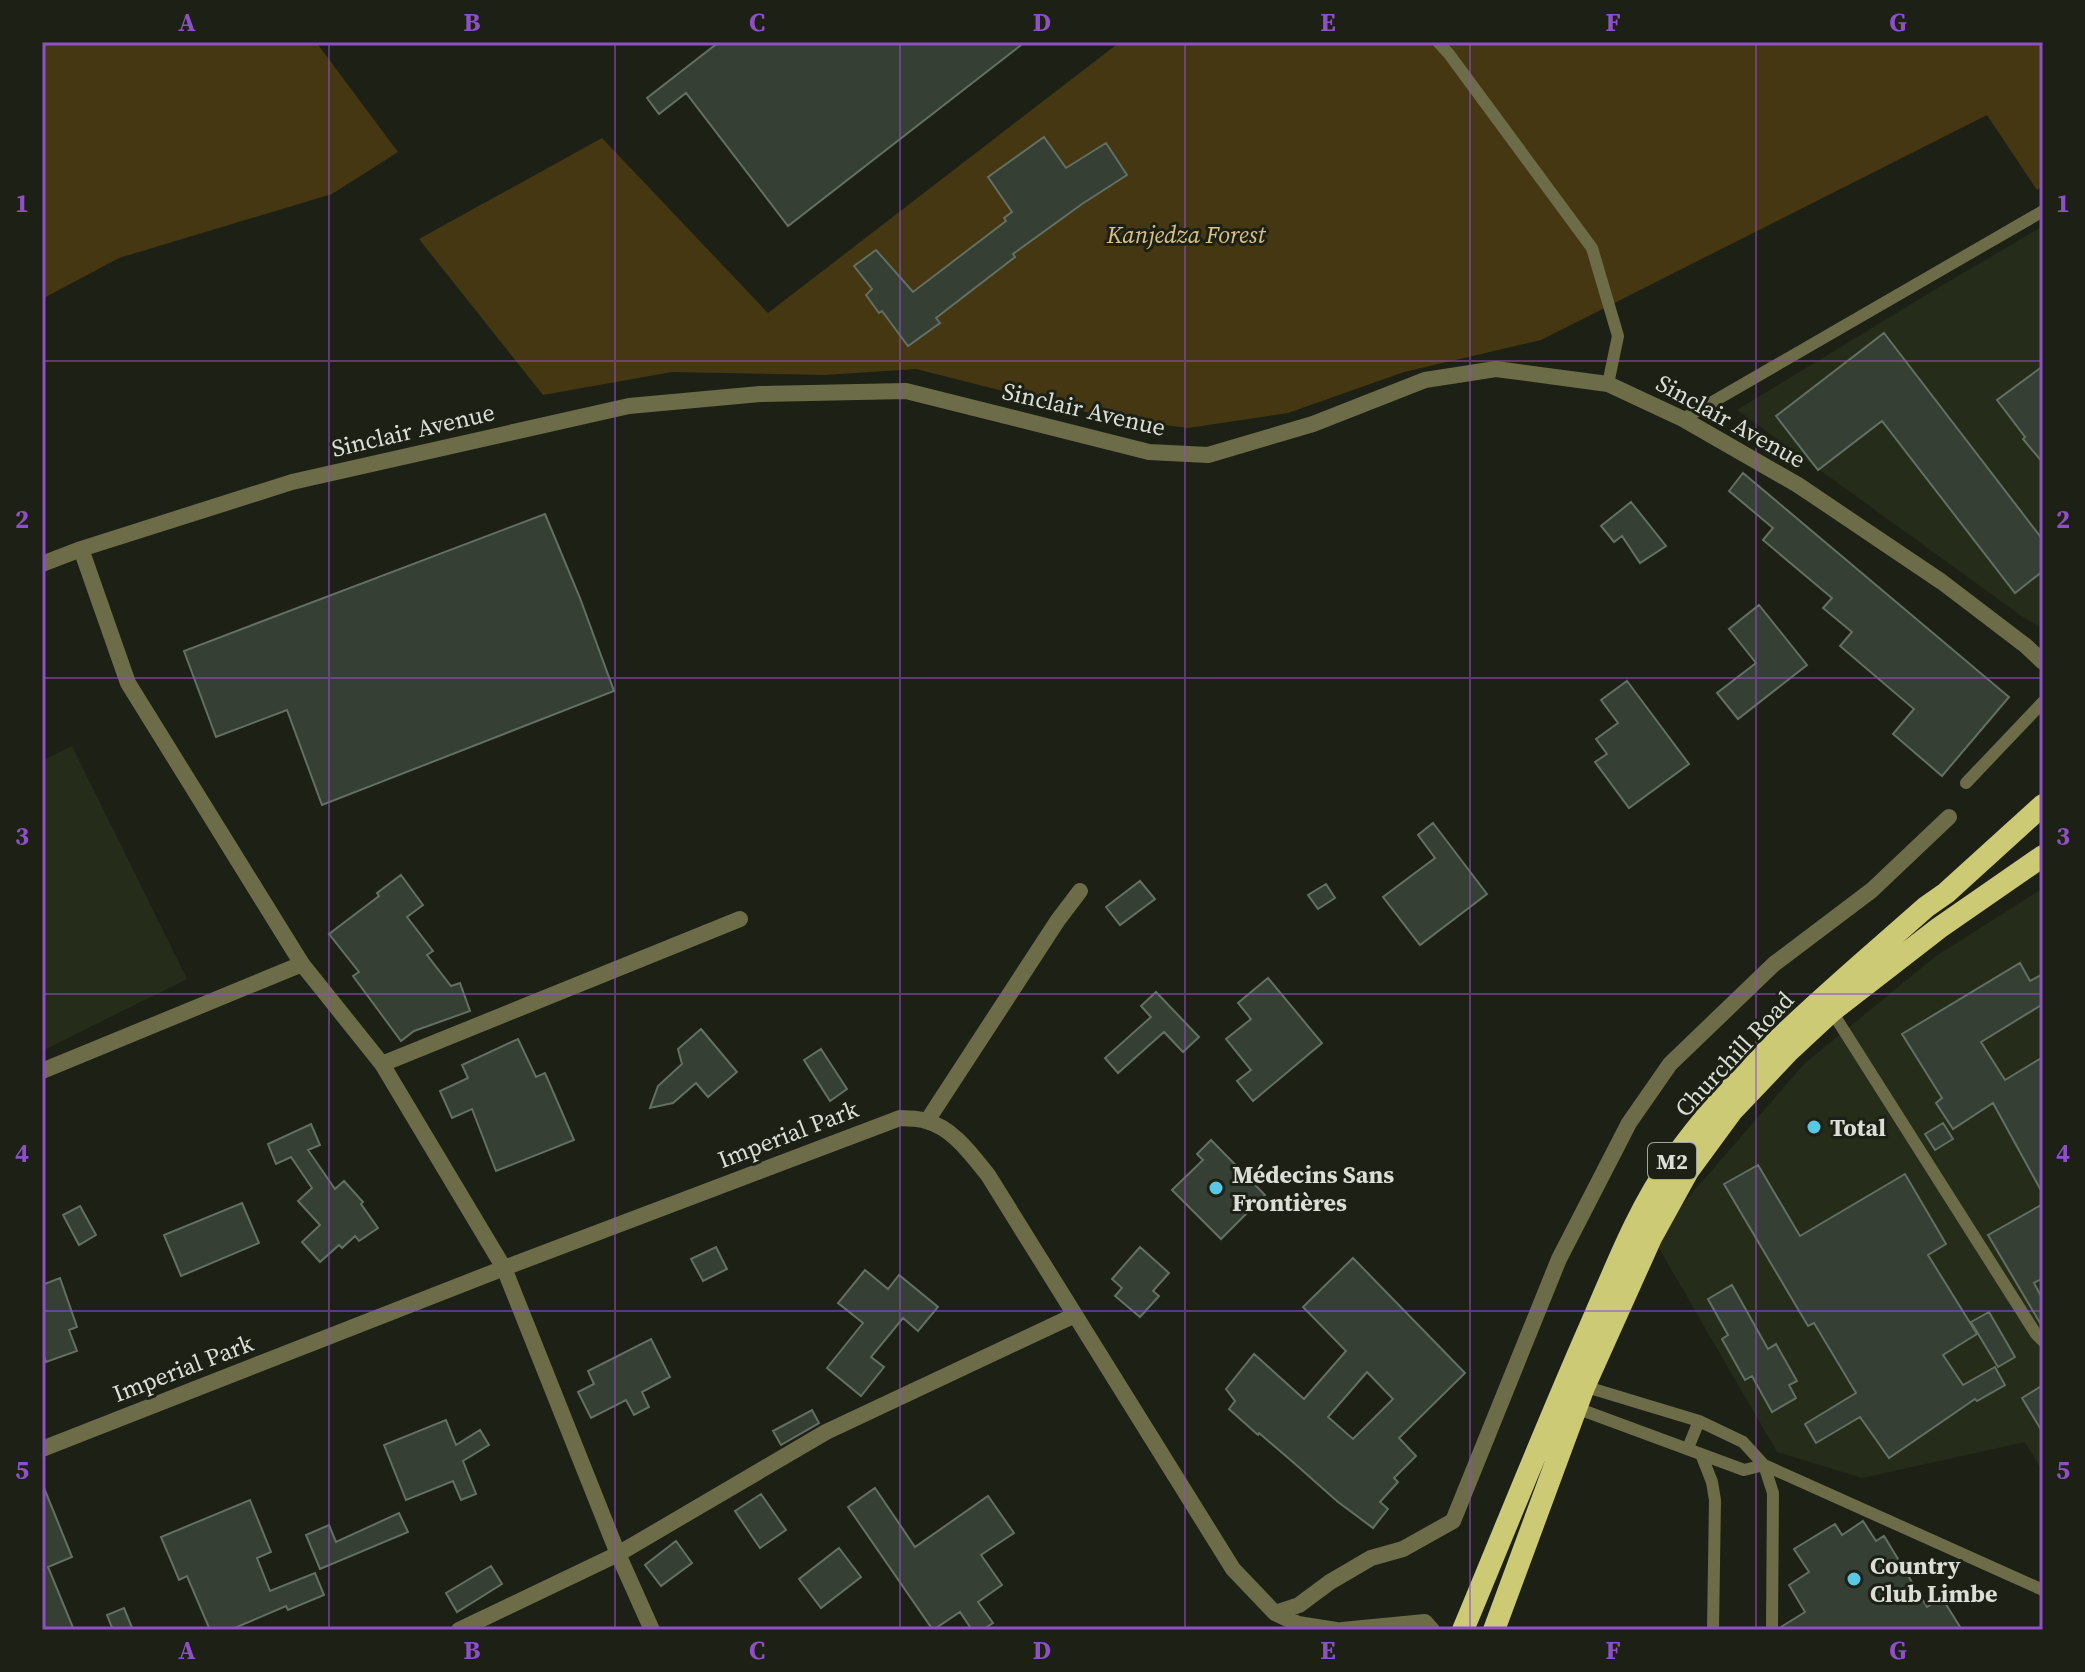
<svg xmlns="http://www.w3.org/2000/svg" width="2085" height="1672" font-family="'Source Serif 4',serif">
	<rect width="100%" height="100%" fill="#1d2115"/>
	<!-- built -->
	<path fill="#252c19" d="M2043 226V629L2020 615 1737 410 1941 286Z
		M72 746 187 979 42 1051V761Z
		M2043 888V1472L2025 1442 1862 1478 1777 1452 1653 1238 1804 1064 1936 956Z"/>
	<!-- green -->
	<path fill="#453712" d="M42 42H316L398 152 332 194 119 258 42 299Z
		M1120 42H2043V185L2037 190 1987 115 1541 340 1404 372 1288 413 1188 428 1110 418 916 369 825 375 672 372 543 395 419 239 602 138 768 313Z"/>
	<!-- building -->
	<path fill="#353f34" stroke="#636f63" stroke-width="2" fill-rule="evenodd" d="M719 42H1025L788 226 686 93 659 114 647 98Z
		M1044 137 1066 168 1106 143 1127 175 1082 204 1013 254 1015 257 936 318 940 323 908 346 882 311 879 313 866 295 872 289 854 266 876 250 913 292 1006 221 1004 218 1012 212 988 177Z
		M1884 333 2043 540V571L2015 593 1882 421 1818 470 1776 416Z
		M2043 366V463L2023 439 2025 437 1997 400Z
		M1743 473 2009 697 1942 776 1893 734 1914 709 1840 646 1852 632 1823 608 1832 598 1763 540 1773 528 1729 491Z
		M1631 502 1666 546 1640 563 1622 536 1614 542 1601 526Z
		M545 514 580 598 614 691 322 805 287 710 216 737 184 651Z
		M1759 605 1807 665 1738 719 1717 693 1756 663 1729 629Z
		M1627 681 1689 764 1629 808 1595 762 1607 754 1596 739 1618 723 1601 700Z
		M1433 823 1487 894 1420 945 1383 897 1435 858 1418 835Z
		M401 875 423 905 407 917 433 951 427 955 451 986 460 983 470 1011 414 1031 401 1041 353 976 359 972 329 934 379 896 377 893Z
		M1140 881 1155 899 1120 925 1106 907Z
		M1326 884 1335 898 1318 909 1308 895Z
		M2020 963 2030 981 2043 974V1004L1981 1042 2005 1080 2043 1057V1194L1993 1103 1953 1129 1936 1103 1942 1098 1902 1034Z
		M1268 978 1322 1043 1253 1101 1237 1081 1251 1070 1226 1039 1251 1019 1238 1003Z
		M1156 992 1199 1037 1183 1052 1164 1032 1118 1073 1105 1058 1151 1017 1141 1006Z
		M701 1029 737 1072 708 1097 696 1083 673 1103 650 1108 658 1086 682 1064 678 1049Z
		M518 1039 536 1077 545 1073 574 1140 496 1171 472 1109 452 1118 440 1091 468 1078 462 1065Z
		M821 1049 847 1089 830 1101 804 1060Z
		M1943 1123 1953 1139 1935 1150 1925 1134Z
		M311 1124 320 1145 308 1150 335 1189 344 1181 363 1202 361 1204 378 1228 359 1241 355 1236 342 1248 339 1245 320 1262 302 1242 320 1225 298 1201 312 1188 291 1157 276 1164 268 1144Z
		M1211 1140 1265 1195 1221 1239 1172 1190 1203 1160 1197 1154Z
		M1758 1165 1800 1236 1905 1174 1946 1244 1928 1255 1977 1334 1943 1355 1963 1385 1995 1367 2005 1385 1977 1401 1975 1399 1889 1458 1860 1417 1816 1443 1805 1424 1856 1393 1814 1323 1808 1326 1724 1184Z
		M242 1203 259 1243 181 1276 164 1235Z
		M2043 1204V1278L2034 1283 2043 1300V1328L1988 1235Z
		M80 1206 96 1235 79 1245 63 1215Z
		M716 1247 727 1269 703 1281 691 1259Z
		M1140 1247 1169 1273 1153 1291 1159 1296 1140 1317 1115 1296 1122 1288 1112 1279Z
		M1353 1258 1465 1373 1399 1438 1416 1456 1394 1478 1398 1482 1380 1502 1388 1509 1373 1528 1338 1502 1294 1463 1259 1433 1258 1435 1229 1409 1235 1401 1226 1389 1254 1354 1304 1399 1346 1351 1303 1307ZM1367 1372 1393 1399 1353 1439 1328 1417Z
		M865 1270 888 1289 899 1275 938 1307 918 1331 903 1318 871 1357 884 1367 861 1396 827 1368 863 1323 838 1303Z
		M60 1278 77 1327 69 1330 77 1351 46 1362 42 1351V1285Z
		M1732 1285 1768 1349 1776 1344 1797 1381 1789 1385 1796 1398 1772 1412 1752 1376 1745 1380 1722 1339 1728 1335 1708 1299Z
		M1989 1312 2015 1357 1998 1367 1971 1322Z
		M651 1339 670 1377 642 1392 649 1407 634 1415 626 1400 591 1418 578 1392 594 1384 588 1371Z
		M2043 1385V1433L2022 1398Z
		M812 1410 819 1423 781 1445 773 1431Z
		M446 1420 456 1445 480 1430 489 1445 463 1461 476 1494 461 1500 453 1481 406 1500 384 1445Z
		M42 1483 72 1557 48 1567 74 1630H42Z
		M875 1488 915 1547 988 1496 1014 1533 981 1555 1002 1585 978 1602 993 1623 982 1630H972L960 1612 933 1630 848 1507Z
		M761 1494 786 1530 760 1548 735 1511Z
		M250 1500 271 1552 257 1558 270 1591 315 1573 324 1595 288 1610 286 1606 230 1630H210L187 1576 179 1580 161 1537Z
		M399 1513 408 1532 320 1569 306 1535 329 1525 336 1542Z
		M1863 1521 1876 1541 1884 1536 1927 1607 1942 1598 1962 1630H1781V1627L1805 1612 1789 1585 1809 1572 1794 1549 1835 1524 1842 1535Z
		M676 1541 692 1563 661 1586 645 1565Z
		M839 1548 861 1577 821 1608 799 1579Z
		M491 1566 502 1584 457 1612 446 1593Z
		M124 1608 133 1630H113L107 1615Z"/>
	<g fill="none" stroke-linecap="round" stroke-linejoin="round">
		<!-- service -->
		<path stroke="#6d6c48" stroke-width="12" d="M1438 42 1449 54 1592 248 1618 336 1608 384
			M1683 419 2043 211
			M1966 783 2043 702
			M1829 1007 2036 1334 2043 1341
			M1580 1385 1699 1421 1743 1442 1764 1465 2043 1590
			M1571 1406 1744 1470 1764 1465
			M1688 1448 1699 1421
			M1701 1454 1712 1482 1715 1500 1713 1630
			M1764 1465 1773 1493 1772 1630"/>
		<!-- minor -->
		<path stroke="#6d6c48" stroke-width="16" d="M81 549 128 683 302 964 382 1064 504 1268 618 1554 652 1630
			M42 564 81 549 292 482 629 406 760 394 906 391 1149 452 1208 455 1313 424 1425 380 1496 369 1608 384 1683 419 1798 485 1942 582 2026 646 2043 662
			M382 1064 740 919
			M42 1071 302 964
			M927 1121 1058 920 1080 891
			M42 1449 504 1268 900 1118C908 1119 918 1118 926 1121 953 1128 971 1154 988 1175L1233 1569 1275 1613 1298 1624 1336 1630
			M1275 1613 1299 1605 1330 1582 1371 1558 1403 1549 1453 1521 1559 1259 1629 1123 1670 1064 1774 964 1872 890 1949 817
			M459 1630 618 1554 826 1432 1075 1315
			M1342 1630 1425 1622 1432 1630"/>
		<!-- trunk -->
		<path stroke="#ccca74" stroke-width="22" d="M1463 1630C1506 1527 1547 1424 1592 1322 1616 1267 1638 1209 1673 1160 1742 1062 1837 986 1926 907L1946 893 2043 805
			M1494 1630 1584 1387 1651 1238 1688 1171 1732 1111 1789 1051 1832 1011 1939 928 2043 856"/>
	</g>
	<!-- grid -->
	<path fill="none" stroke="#8e50c4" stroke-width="2" stroke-opacity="0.55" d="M329 42V1630M615 42V1630M900 42V1630M1185 42V1630M1470 42V1630M1756 42V1630M42 361H2043M42 678H2043M42 994H2043M42 1311H2043"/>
	<!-- markers -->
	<g fill="#59c8e4" stroke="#1d2115" stroke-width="3">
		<circle cx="1814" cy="1127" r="8"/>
		<circle cx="1216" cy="1188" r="8"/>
		<circle cx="1854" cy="1579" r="8"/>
	</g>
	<g text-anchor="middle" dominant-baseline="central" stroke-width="6" stroke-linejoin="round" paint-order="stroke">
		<!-- shield labels -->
		<rect fill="#1d2115" stroke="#a2a59c" stroke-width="2" x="1648" y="1143" width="48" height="36" rx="6"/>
		<g font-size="22" font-weight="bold" fill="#dbded6">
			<text x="1672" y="1161">M2</text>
		</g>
		<!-- park labels -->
		<g font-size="24" font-style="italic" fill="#dbc182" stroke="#1d2115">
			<text x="1186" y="234">Kanjedza Forest</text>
		</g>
		<!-- street labels -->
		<g font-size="24" fill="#dbded6" stroke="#1d2115">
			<text transform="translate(1084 409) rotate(13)">Sinclair Avenue</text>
			<text transform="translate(1731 421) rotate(29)">Sinclair Avenue</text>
			<text transform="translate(413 430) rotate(-13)">Sinclair Avenue</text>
			<text transform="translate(1734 1054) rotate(-47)">Churchill Road</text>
			<text transform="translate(788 1134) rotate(-21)">Imperial Park</text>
			<text transform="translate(183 1368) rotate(-21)">Imperial Park</text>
		</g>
		<!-- poi labels -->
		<g font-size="24" font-weight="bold" fill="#dbded6" stroke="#1d2115" text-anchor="start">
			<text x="1830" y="1127">Total</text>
			<text x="1232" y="1174">Médecins Sans<tspan x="1232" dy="28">Frontières</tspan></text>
			<text x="1870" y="1565">Country<tspan x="1870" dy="28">Club Limbe</tspan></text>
		</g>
	</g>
	<!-- border -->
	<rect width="2085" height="1672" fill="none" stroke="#1d2115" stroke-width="88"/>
	<rect x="44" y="44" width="1997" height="1584" fill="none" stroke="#8e50c4" stroke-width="3"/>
	<g font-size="26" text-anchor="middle" font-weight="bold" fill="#8e50c4">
		<text x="187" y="31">A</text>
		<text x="472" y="31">B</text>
		<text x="757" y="31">C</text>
		<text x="1042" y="31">D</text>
		<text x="1328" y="31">E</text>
		<text x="1613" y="31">F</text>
		<text x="1898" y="31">G</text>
		<text x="22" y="212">1</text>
		<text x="2063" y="212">1</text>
		<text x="22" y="528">2</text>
		<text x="2063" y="528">2</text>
		<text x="22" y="845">3</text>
		<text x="2063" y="845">3</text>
		<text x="22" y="1162">4</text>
		<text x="2063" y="1162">4</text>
		<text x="22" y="1479">5</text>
		<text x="2063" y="1479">5</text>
		<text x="187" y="1659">A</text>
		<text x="472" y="1659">B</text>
		<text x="757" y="1659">C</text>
		<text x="1042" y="1659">D</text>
		<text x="1328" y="1659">E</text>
		<text x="1613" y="1659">F</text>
		<text x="1898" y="1659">G</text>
	</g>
</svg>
